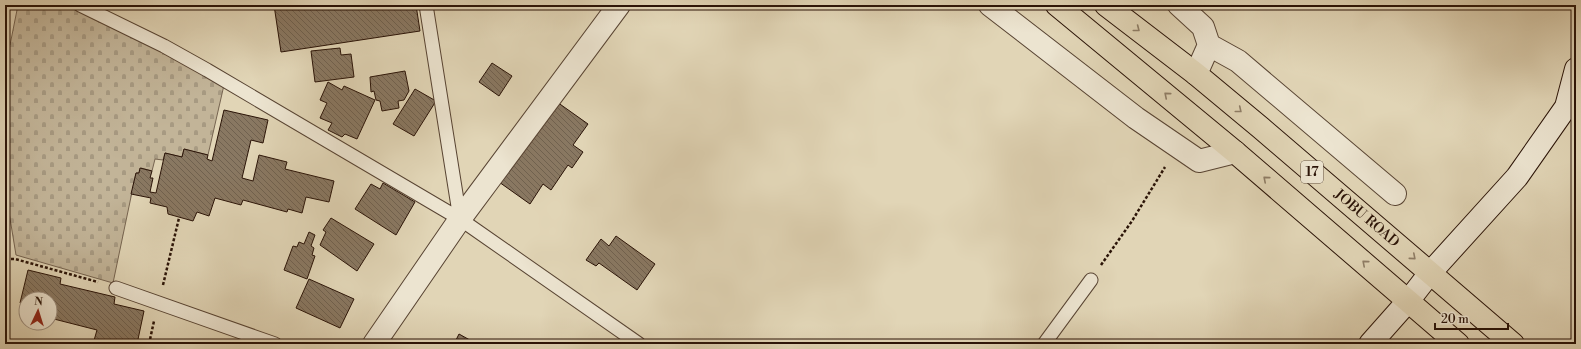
<svg xmlns="http://www.w3.org/2000/svg" width="1581" height="349" font-family="'Libre Bodoni',serif">
	<defs>
		<pattern id="cemetery-stones" width="16" height="16" patternUnits="userSpaceOnUse"><rect width="16" height="16" fill="#c2b498"/><path d="M2 7V4a2 2 0 0 1 4 0v3zM10 15v-3a2 2 0 0 1 4 0v3z" fill="#a79a82"/></pattern>
		<pattern id="building-back-hatch" width="6" height="6" patternUnits="userSpaceOnUse"><rect width="6" height="6" fill="#897862"/><path d="M-1 5l2 2M0 0l6 6M5-1l2 2" fill="none" stroke="#70614f"/></pattern>
	</defs>
	<rect width="100%" height="100%" fill="#e1d5b6"/>
	<filter id="stains"><feTurbulence type="fractalNoise" baseFrequency=".005" numOctaves="4"/><feColorMatrix values="0 0 0 0 .2 0 0 0 0 .09 0 0 0 0 .02 0 0 0 .5 -.17"/></filter>
	<radialGradient id="worn" r=".72"><stop offset=".6" stop-color="#630" stop-opacity="0"/><stop offset="1" stop-color="#630" stop-opacity=".3"/></radialGradient>
	<!-- cemetery -->
	<path fill="url(#cemetery-stones)" stroke="#766450" d="M18 5H66L150 46 224 85 208 155 184 149 182 157 165 153 163 160 155 159 152 171 141 168 139 173H136L113 283 16 255 5 188V46L10 45Z"/>
	<!-- building -->
	<path fill="url(#building-back-hatch)" stroke="#2a1307" d="M274 5H416L420 31 281 52Z
		M340 48 341 55 351 54 354 77 315 82 311 51Z
		M492 63 512 76 499 96 479 82Z
		M405 71 409 91 404 100 398 101 399 108 382 111 380 101 376 100 374 91 371 92 370 77Z
		M328 82 342 90 344 86 375 100 357 139 345 134 342 137 328 130 332 123 320 118 327 103 320 100Z
		M415 89 436 101 414 136 393 124Z
		M557 102 588 124 573 145 583 152 572 168 568 165 551 190 543 184 530 204 499 182Z
		M224 110 268 120 263 143 251 140 242 178 253 181 259 155 287 162 285 169 334 181 329 202 306 197 302 213 288 209 287 212 243 200 241 205 215 198 209 216 197 212 193 221 168 214 167 207 150 203 151 198 131 194 136 173H139L140 168 152 171 150 178H153L150 192 156 193 165 153 182 157 184 149 208 155 207 159 212 161Z
		M383 183 415 202 396 235 355 209 371 184 380 189Z
		M331 218 374 244 357 271 320 245 326 232 323 230Z
		M309 232 315 235 311 246 314 248 312 255 315 256 307 279 284 270 293 246 297 247 299 242 304 244Z
		M616 236 655 264 637 290 599 263 596 266 586 260 601 239 609 246Z
		M28 270 61 278 60 284 115 297 114 304 144 311 137 344H93L97 330 50 318V299H26V304L20 303Z
		M309 279 354 299 340 328 296 308Z
		M459 334 477 344H454Z"/>
	<g fill="none" stroke-linecap="round" stroke-linejoin="round">
		<!-- lane casing -->
		<g stroke="#584433" stroke-width="15">
			<path id="lane" d="M80 5 164 46 207 70 460 219 639 344
				M426 5 460 219
				M116 288 275 344
				M1044 344 1091 280"/>
		</g>
		<!-- street casing -->
		<g stroke="#584433" stroke-width="24">
			<path id="street" d="M990 5 1136 118 1199 161 1235 152
				M1179 5 1203 27 1209 45 1196 74
				M1209 45 1238 61 1395 194
				M374 344 460 219 619 5"/>
		</g>
		<!-- secondary casing -->
		<g stroke="#2a1307" stroke-width="24">
			<path id="secondary" d="M1370 344 1409 300 1430 273 1517 177 1566 107 1576 69"/>
		</g>
		<!-- highway casing -->
		<g stroke="#2a1307" stroke-width="24">
			<g id="highway">
				<path d="M1057 5 1235 152 1458 344"/>
				<path id="s1" d="M1106 5 1196 74 1261 128 1513 344"/>
			</g>
		</g>
		<!-- path -->
		<path stroke="#2a1307" stroke-width="2.5" stroke-dasharray="3 2" stroke-linecap="butt" d="M6 259H15L98 282
			M1101 265 1132 221 1165 167
			M163 285 179 218
			M149 344 154 321"/>
		<!-- lane -->
		<use href="#lane" stroke="#ece4d0" stroke-width="13"/>
		<!-- street -->
		<use href="#street" stroke="#ece4d0" stroke-width="22"/>
		<!-- secondary -->
		<use href="#secondary" stroke="#ece4d0" stroke-width="22"/>
		<!-- highway -->
		<use href="#highway" stroke="#e1d5b6" stroke-width="22"/>
	</g>
	<!-- one-way arrows -->
	<defs><path id="oneway-chevron" d="M-2-3.5L2.5 0L-2 3.5" fill="none" stroke-width="1.6" stroke-linecap="round" stroke-linejoin="round"/></defs>
	<g stroke="#8f7e67">
		<use href="#oneway-chevron" transform="translate(1137 29) rotate(38)"/>
		<use href="#oneway-chevron" transform="translate(1167 95) rotate(-140)"/>
		<use href="#oneway-chevron" transform="translate(1239 110) rotate(39)"/>
		<use href="#oneway-chevron" transform="translate(1266 179) rotate(-139)"/>
		<use href="#oneway-chevron" transform="translate(1413 257) rotate(41)"/>
		<use href="#oneway-chevron" transform="translate(1365 263) rotate(-139)"/>
	</g>
	<g text-anchor="middle" dominant-baseline="central" stroke-width="3" stroke-linejoin="round" paint-order="stroke">
		<!-- shield labels -->
		<rect fill="#ece4d0" stroke="#645243" stroke-width="1" x="1301" y="161" width="22" height="22" rx="3"/>
		<g font-size="13" font-weight="bold" fill="#2a1307">
			<text x="1312" y="172">17</text>
		</g>
		<!-- street labels -->
		<g font-size="14" fill="#2a1307" stroke="#ece4d0">
			<text stroke="none"><textPath href="#s1" startOffset="337">JOBU ROAD</textPath></text>
		</g>
	</g>
	<!-- margin -->
	<rect width="1581" height="349" fill="none" stroke="#e1d5b6" stroke-width="20"/>
	<rect x="6" y="6" width="1569" height="337" fill="none" stroke="#2a1307" stroke-width="2"/>
	<rect x="10" y="10" width="1561" height="329" fill="none" stroke="#2a1307"/>
	<!-- north arrow -->
	<g transform="translate(38 311) rotate(4)"><circle r="19" fill="#ece4d0" stroke="#9e9080"/>
	<path d="M0-3L7 15L0 10L-7 15Z" fill="#8f2418"/>
	<text y="-6" font-size="11" font-weight="bold" text-anchor="middle" fill="#2a1307">N</text>
	</g>
	<!-- scale -->
	<path d="M1435 323v6h73v-6" fill="none" stroke="#2a1307" stroke-width="2"/>
	<text x="1441" y="323" font-size="12" fill="#2a1307" stroke="#ece4d0" stroke-width="3" paint-order="stroke">20 m</text>
	<rect width="100%" height="100%" filter="url(#stains)"/>
	<rect width="100%" height="100%" fill="url(#worn)"/>
</svg>
